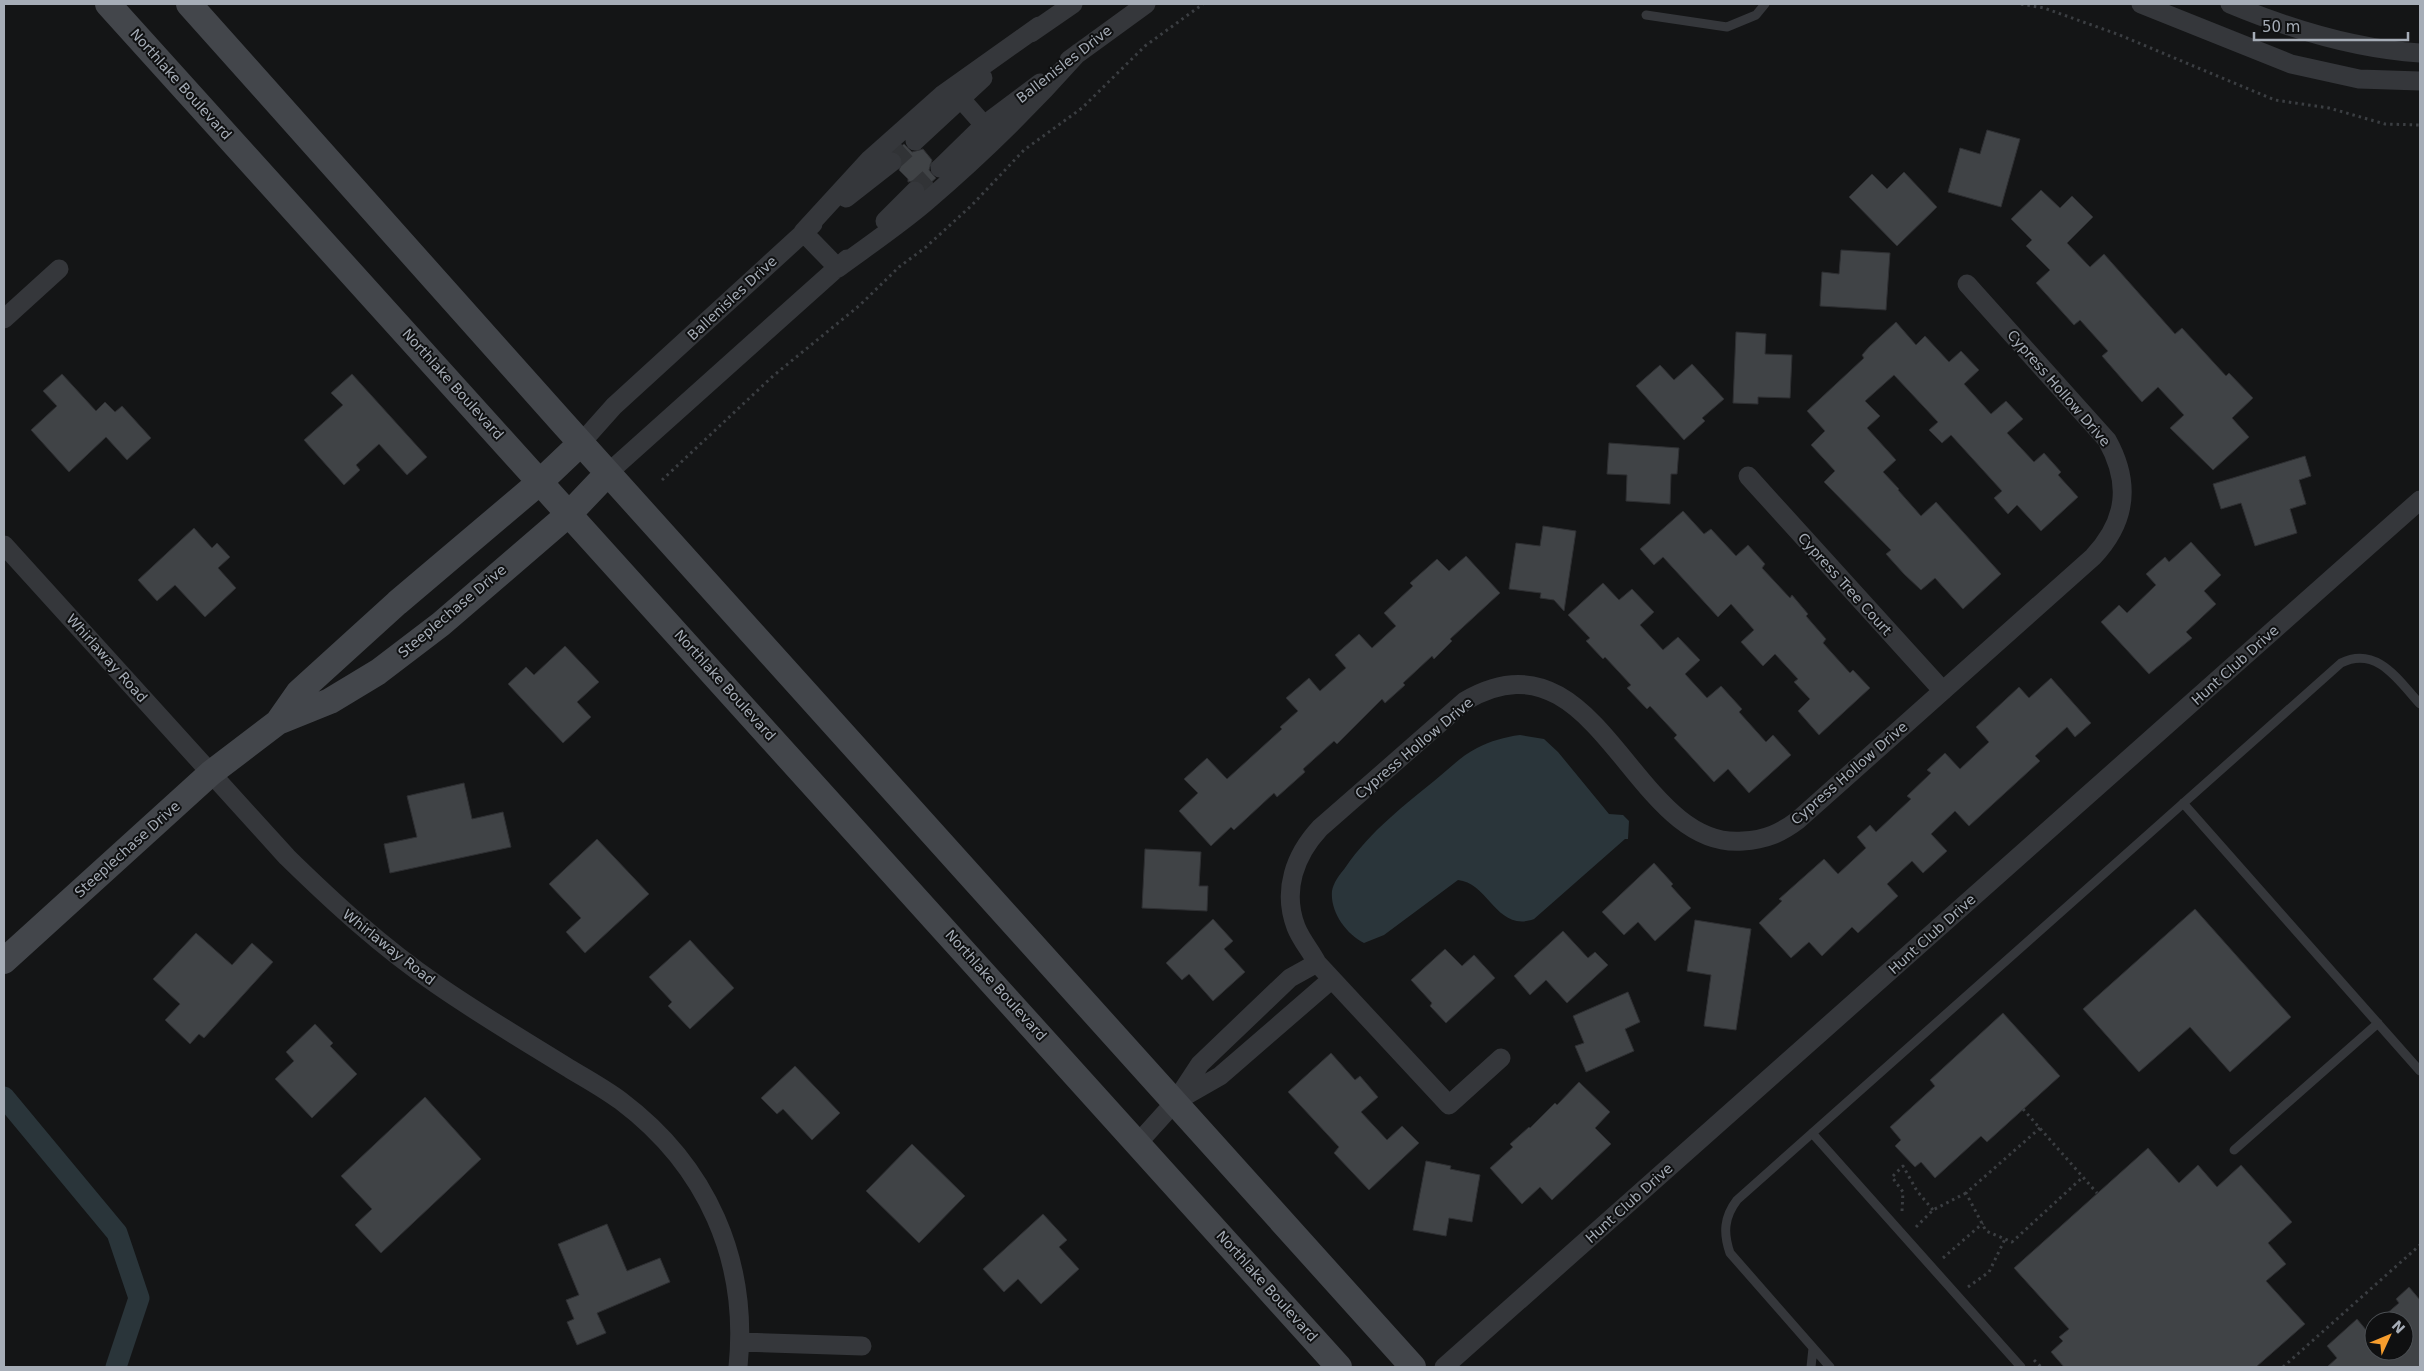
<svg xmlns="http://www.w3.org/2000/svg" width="2424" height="1371" font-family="'DejaVu Sans',sans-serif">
	<rect width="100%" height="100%" fill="#141516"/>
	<!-- water -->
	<path fill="#2a353a" d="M1520 735 1544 739 1558 752 1609 814 1623 815 1629 821 1628 839H1625L1534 919C1497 933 1489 883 1458 880L1384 935 1364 943C1346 934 1330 912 1332 891 1333 883 1340 874 1345 868 1371 830 1405 805 1440 776 1452 766 1463 755 1477 748 1491 741 1504 737 1520 735Z"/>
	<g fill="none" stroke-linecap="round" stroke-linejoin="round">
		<!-- canal -->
		<path stroke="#2a353a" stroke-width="21" d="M4 1097 117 1233 139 1298 116 1367"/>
	</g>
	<!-- building -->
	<path fill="#404346" stroke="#2e2f32" d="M1987 130 2020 139 2001 207 1948 192 1960 148 1980 154Z
		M904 144 912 152 923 149 932 160 929 170 936 178 926 187 918 180 908 182V179L899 170 903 160 895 151Z
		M1904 172 1937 207 1897 246 1849 197 1872 174 1887 189Z
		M2041 190 2060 208 2072 196 2093 217 2067 243 2090 267 2104 254 2175 334 2182 328 2226 376 2229 373 2253 398 2232 418 2249 437 2213 470 2170 428 2184 415 2158 387 2142 402 2102 356 2108 351 2080 320 2074 325 2036 283 2050 270 2026 246 2032 240 2011 219Z
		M1841 250 1890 253 1886 310 1820 306 1822 272 1839 274Z
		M1896 322 1916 345 1925 336 1949 362 1961 351 1979 370 1964 384 1991 414 2006 401 2023 419 2007 433 2034 462 2044 453 2061 472 2058 475 2078 497 2041 531 2017 505 2008 514 1994 498 2002 491 1951 435 1942 443 1929 430 1938 422 1894 375 1865 401 1880 416 1867 428 1896 460 1883 472 1899 489 1898 490 1921 516 1936 502 2001 574 1963 609 1935 578 1921 590 1904 574 1886 554 1891 550 1824 482 1835 471 1811 445 1825 431 1807 411 1864 358 1862 355 1869 347Z
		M1736 332 1766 334 1765 354 1792 355 1790 398 1758 397V404L1733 403Z
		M1692 364 1724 399 1702 418 1705 421 1684 440 1636 386 1660 365 1674 380Z
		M62 374 96 411 105 402 115 412 122 406 151 438 127 460 106 437 69 472 31 430 57 406 43 391Z
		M352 374 427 457 407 475 379 444 356 465 360 470 344 485 304 440 343 405 331 393Z
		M1609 443 1679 448 1677 474H1671L1670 504 1626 501 1627 475 1607 474Z
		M2305 456 2311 476 2299 480 2306 504 2290 509 2297 533 2255 546 2241 503 2221 509 2213 484Z
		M1683 511 1704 534 1711 529 1736 556 1748 545 1765 564 1762 568 1790 598 1792 595 1808 614 1806 616 1826 639 1823 643 1850 673 1853 670 1870 688 1819 735 1798 711 1810 699 1794 682 1798 679 1775 654 1763 666 1741 642 1754 630 1731 604 1718 617 1663 557 1654 565 1640 549Z
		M1543 526 1576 531 1564 611 1554 600 1540 598 1541 593 1509 589 1516 543 1540 546Z
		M194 528 212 548 217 543 230 557 218 568 236 588 205 617 175 585 157 601 138 580Z
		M2191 542 2221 575 2204 591 2216 604 2186 632 2192 638 2149 674 2101 622 2119 605 2127 613 2156 585 2146 574 2165 557 2169 562Z
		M1466 556 1500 593 1450 639 1452 641 1434 659 1432 656 1403 683 1405 685 1385 703 1382 699 1337 744 1334 741 1303 769 1305 772 1277 797 1274 793 1234 830 1231 827 1211 846 1179 811 1198 793 1184 779 1207 758 1227 779 1282 729 1280 727 1298 711 1286 698 1309 678 1320 691 1346 668 1335 655 1359 634 1372 648 1396 626 1384 613 1413 586 1410 583 1437 559 1449 571Z
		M1603 583 1619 600 1632 589 1654 612 1640 625 1663 650 1678 637 1700 660 1685 674 1707 698 1721 686 1742 709 1739 712 1766 742 1773 735 1791 755 1749 793 1728 769 1714 782 1674 738 1677 735 1650 706 1647 709 1627 688 1631 685 1605 657 1603 659 1586 641 1590 638 1568 615Z
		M565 646 599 682 577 702 591 717 563 743 508 684 526 667 534 675Z
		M2051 678 2091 723 2075 737 2067 727 2035 756 2040 761 1969 826 1955 811 1931 834 1947 851 1923 873 1912 861 1887 884 1898 896 1858 933 1852 927 1822 956 1809 942 1791 958 1759 923 1782 901 1779 899 1824 859 1838 874 1866 848 1857 837 1870 825 1876 832 1911 799 1907 796 1931 773 1927 770 1945 753 1960 769 1989 742 1976 727 2019 687 2029 698Z
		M464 783 472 819 503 812 511 847 390 873 384 844 417 837 407 796Z
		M597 839 649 894 585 953 566 932 581 918 549 884Z
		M1145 849 1201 852 1199 886H1208L1207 911 1142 908Z
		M1654 863 1673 884 1671 886 1691 908 1655 941 1638 922 1624 935 1602 912Z
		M2195 909 2291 1017 2230 1072 2190 1027 2139 1072 2083 1009Z
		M1213 919 1233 941 1224 949 1245 972 1213 1001 1189 974 1182 980 1166 963Z
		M1695 920 1751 929 1736 1030 1704 1026 1711 975 1687 971Z
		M1563 931 1588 958 1595 952 1608 965 1567 1003 1546 980 1530 995 1514 976Z
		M196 933 232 965 252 943 273 962 204 1038 199 1034 190 1044 165 1020 180 1004 153 979Z
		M690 940 734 988 690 1029 668 1006 672 1002 649 977Z
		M1445 949 1462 966 1474 955 1495 978 1446 1023 1430 1006 1432 1003 1411 980Z
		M1628 992 1640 1022 1625 1029 1634 1051 1586 1072 1575 1046 1584 1043 1573 1016Z
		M2003 1013 2060 1076 1987 1142 1981 1136 1935 1178 1921 1162 1915 1167 1895 1146 1901 1140 1890 1127 1935 1086 1930 1080Z
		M315 1024 333 1043 330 1046 357 1074 312 1118 275 1079 294 1061 286 1052Z
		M1331 1053 1355 1080 1360 1076 1378 1097 1361 1112 1387 1140 1402 1126 1419 1143 1369 1190 1334 1153 1339 1147 1288 1092Z
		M795 1066 840 1113 812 1140 783 1109 777 1114 761 1098Z
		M1579 1082 1610 1112 1595 1128 1611 1144 1552 1200 1540 1187 1522 1204 1490 1168 1513 1147 1510 1144 1529 1127 1530 1128 1555 1103 1557 1105Z
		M425 1097 481 1159 381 1253 355 1225 372 1209 341 1176Z
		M912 1144 965 1196 919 1243 866 1191Z
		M2148 1148 2179 1183 2198 1165 2217 1187 2241 1165 2292 1222 2268 1243 2286 1264 2266 1281 2305 1324 2256 1367H2064L2051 1352 2063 1341 2059 1337 2069 1329 2014 1268Z
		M1426 1161 1451 1166 1450 1169 1480 1175 1472 1222 1449 1218 1446 1236 1413 1230Z
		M1043 1214 1067 1240 1059 1247 1079 1269 1041 1304 1018 1279 1004 1292 983 1269Z
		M607 1224 627 1271 660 1258 670 1282 597 1313 606 1333 577 1345 567 1322 574 1319 566 1300 579 1295 558 1244Z
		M2409 1287 2420 1300V1367H2327L2337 1358 2327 1346 2357 1319 2367 1331 2374 1325V1351H2404V1321H2378L2399 1303 2396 1299Z"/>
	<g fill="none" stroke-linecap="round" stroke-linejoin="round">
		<!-- street-tunnel -->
		<path stroke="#313336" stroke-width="19" stroke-dasharray="19 9" stroke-linecap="butt" d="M892 162 915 141
			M915 191 940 168"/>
		<!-- path -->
		<path stroke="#3b3e42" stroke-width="3" stroke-dasharray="2.5 4" stroke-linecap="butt" d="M2021 4 2044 8 2117 34 2275 100 2329 108 2385 124 2420 125
			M662 480 773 376 860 305 899 267 926 247 972 205 1024 150 1082 108 1145 46 1203 4
			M2023 1109 2097 1193
			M2040 1128 1966 1193 1986 1231 2012 1242 2083 1177
			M1902 1211 1903 1192 1892 1177 1903 1166 1917 1191 1933 1210
			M1916 1227 1933 1210 1966 1193
			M1943 1258 1983 1223
			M1968 1287 1989 1272 2005 1239
			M2034 1360 2041 1367
			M2283 1367 2420 1245"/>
		<!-- lane -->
		<path stroke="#35373b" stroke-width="9" d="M1646 15 1727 27 1756 15 1765 4
			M2183 803 2420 1071
			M1812 1133 2021 1367
			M2234 1150 2378 1023
			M1811 1367 1813 1348
			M1830 1367 1730 1253C1723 1233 1724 1217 1737 1200L2341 663C2377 645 2399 681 2420 704"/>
		<!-- street -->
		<path stroke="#35373b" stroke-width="19" d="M2141 4 2291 64 2359 79 2420 81
			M2230 4C2290 29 2355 49 2420 53
			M1039 26 942 95 870 159 803 232 838 268C868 246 899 225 926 202 980 156 1031 106 1078 53
			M1031 33 1073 4
			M1069 60 1146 4
			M961 99 984 125
			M915 141 983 78
			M940 168 984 125 1040 83
			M846 198 892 162
			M885 221 915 191
			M4 319 59 269
			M581 443 614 406 813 224
			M608 473 847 259
			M1748 476 1943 691
			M4 545 287 857C334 903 382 947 436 984 479 1014 525 1041 570 1069 587 1079 605 1089 621 1101 707 1166 749 1260 738 1367
			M1501 1058 1449 1105 1317 963C1311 951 1301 940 1296 927 1282 890 1295 855 1320 828L1465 701C1599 622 1632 851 1743 841 1765 840 1781 833 1798 820L2093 557C2127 521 2131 483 2107 440L1967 284
			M1178 1100 1220 1076 1332 979
			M1138 1143 1175 1102 1200 1064 1290 978 1317 963
			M741 1342 862 1346
			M1444 1367 2420 500"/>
		<!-- secondary -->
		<path stroke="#43464b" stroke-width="26" d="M108 4 1339 1367
			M189 4 562 422 1413 1367
			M278 722 299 692 397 603 541 481 581 443
			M4 961 211 773 278 722 330 701 378 672 441 624 570 513 608 473"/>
	</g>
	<g text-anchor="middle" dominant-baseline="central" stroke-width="4" stroke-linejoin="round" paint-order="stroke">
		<!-- street labels -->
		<g font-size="14" fill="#a6adb7" stroke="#0f1011">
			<text transform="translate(1064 64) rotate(-38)">Ballenisles Drive</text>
			<text transform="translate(181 84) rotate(48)">Northlake Boulevard</text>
			<text transform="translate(732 298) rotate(-43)">Ballenisles Drive</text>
			<text transform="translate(453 384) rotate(48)">Northlake Boulevard</text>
			<text transform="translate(2059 388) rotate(49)">Cypress Hollow Drive</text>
			<text transform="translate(1845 584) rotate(48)">Cypress Tree Court</text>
			<text transform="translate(452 611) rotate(-40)">Steeplechase Drive</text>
			<text transform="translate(107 658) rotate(48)">Whirlaway Road</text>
			<text transform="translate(2235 665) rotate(-42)">Hunt Club Drive</text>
			<text transform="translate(725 685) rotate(48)">Northlake Boulevard</text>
			<text transform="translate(1414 748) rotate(-40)">Cypress Hollow Drive</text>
			<text transform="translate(1849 773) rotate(-41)">Cypress Hollow Drive</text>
			<text transform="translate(127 849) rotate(-42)">Steeplechase Drive</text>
			<text transform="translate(1932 934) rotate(-42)">Hunt Club Drive</text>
			<text transform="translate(389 947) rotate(38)">Whirlaway Road</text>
			<text transform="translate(996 985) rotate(48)">Northlake Boulevard</text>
			<text transform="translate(1629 1203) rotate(-42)">Hunt Club Drive</text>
			<text transform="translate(1267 1286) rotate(48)">Northlake Boulevard</text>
		</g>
	</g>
	<!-- border -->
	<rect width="2424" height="1371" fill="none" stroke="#a6adb7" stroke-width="10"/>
	<!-- north arrow -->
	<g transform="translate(2389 1336) rotate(46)"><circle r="24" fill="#0f1011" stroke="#4b4f53"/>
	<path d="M0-4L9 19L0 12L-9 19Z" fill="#f69d2d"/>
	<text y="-8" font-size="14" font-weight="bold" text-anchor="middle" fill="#a6adb7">N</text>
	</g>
	<!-- scale -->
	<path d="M2254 32v8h154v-8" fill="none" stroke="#a6adb7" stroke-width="2.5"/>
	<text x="2262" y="32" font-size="15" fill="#a6adb7" stroke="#0f1011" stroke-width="4" paint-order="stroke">50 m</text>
</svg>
